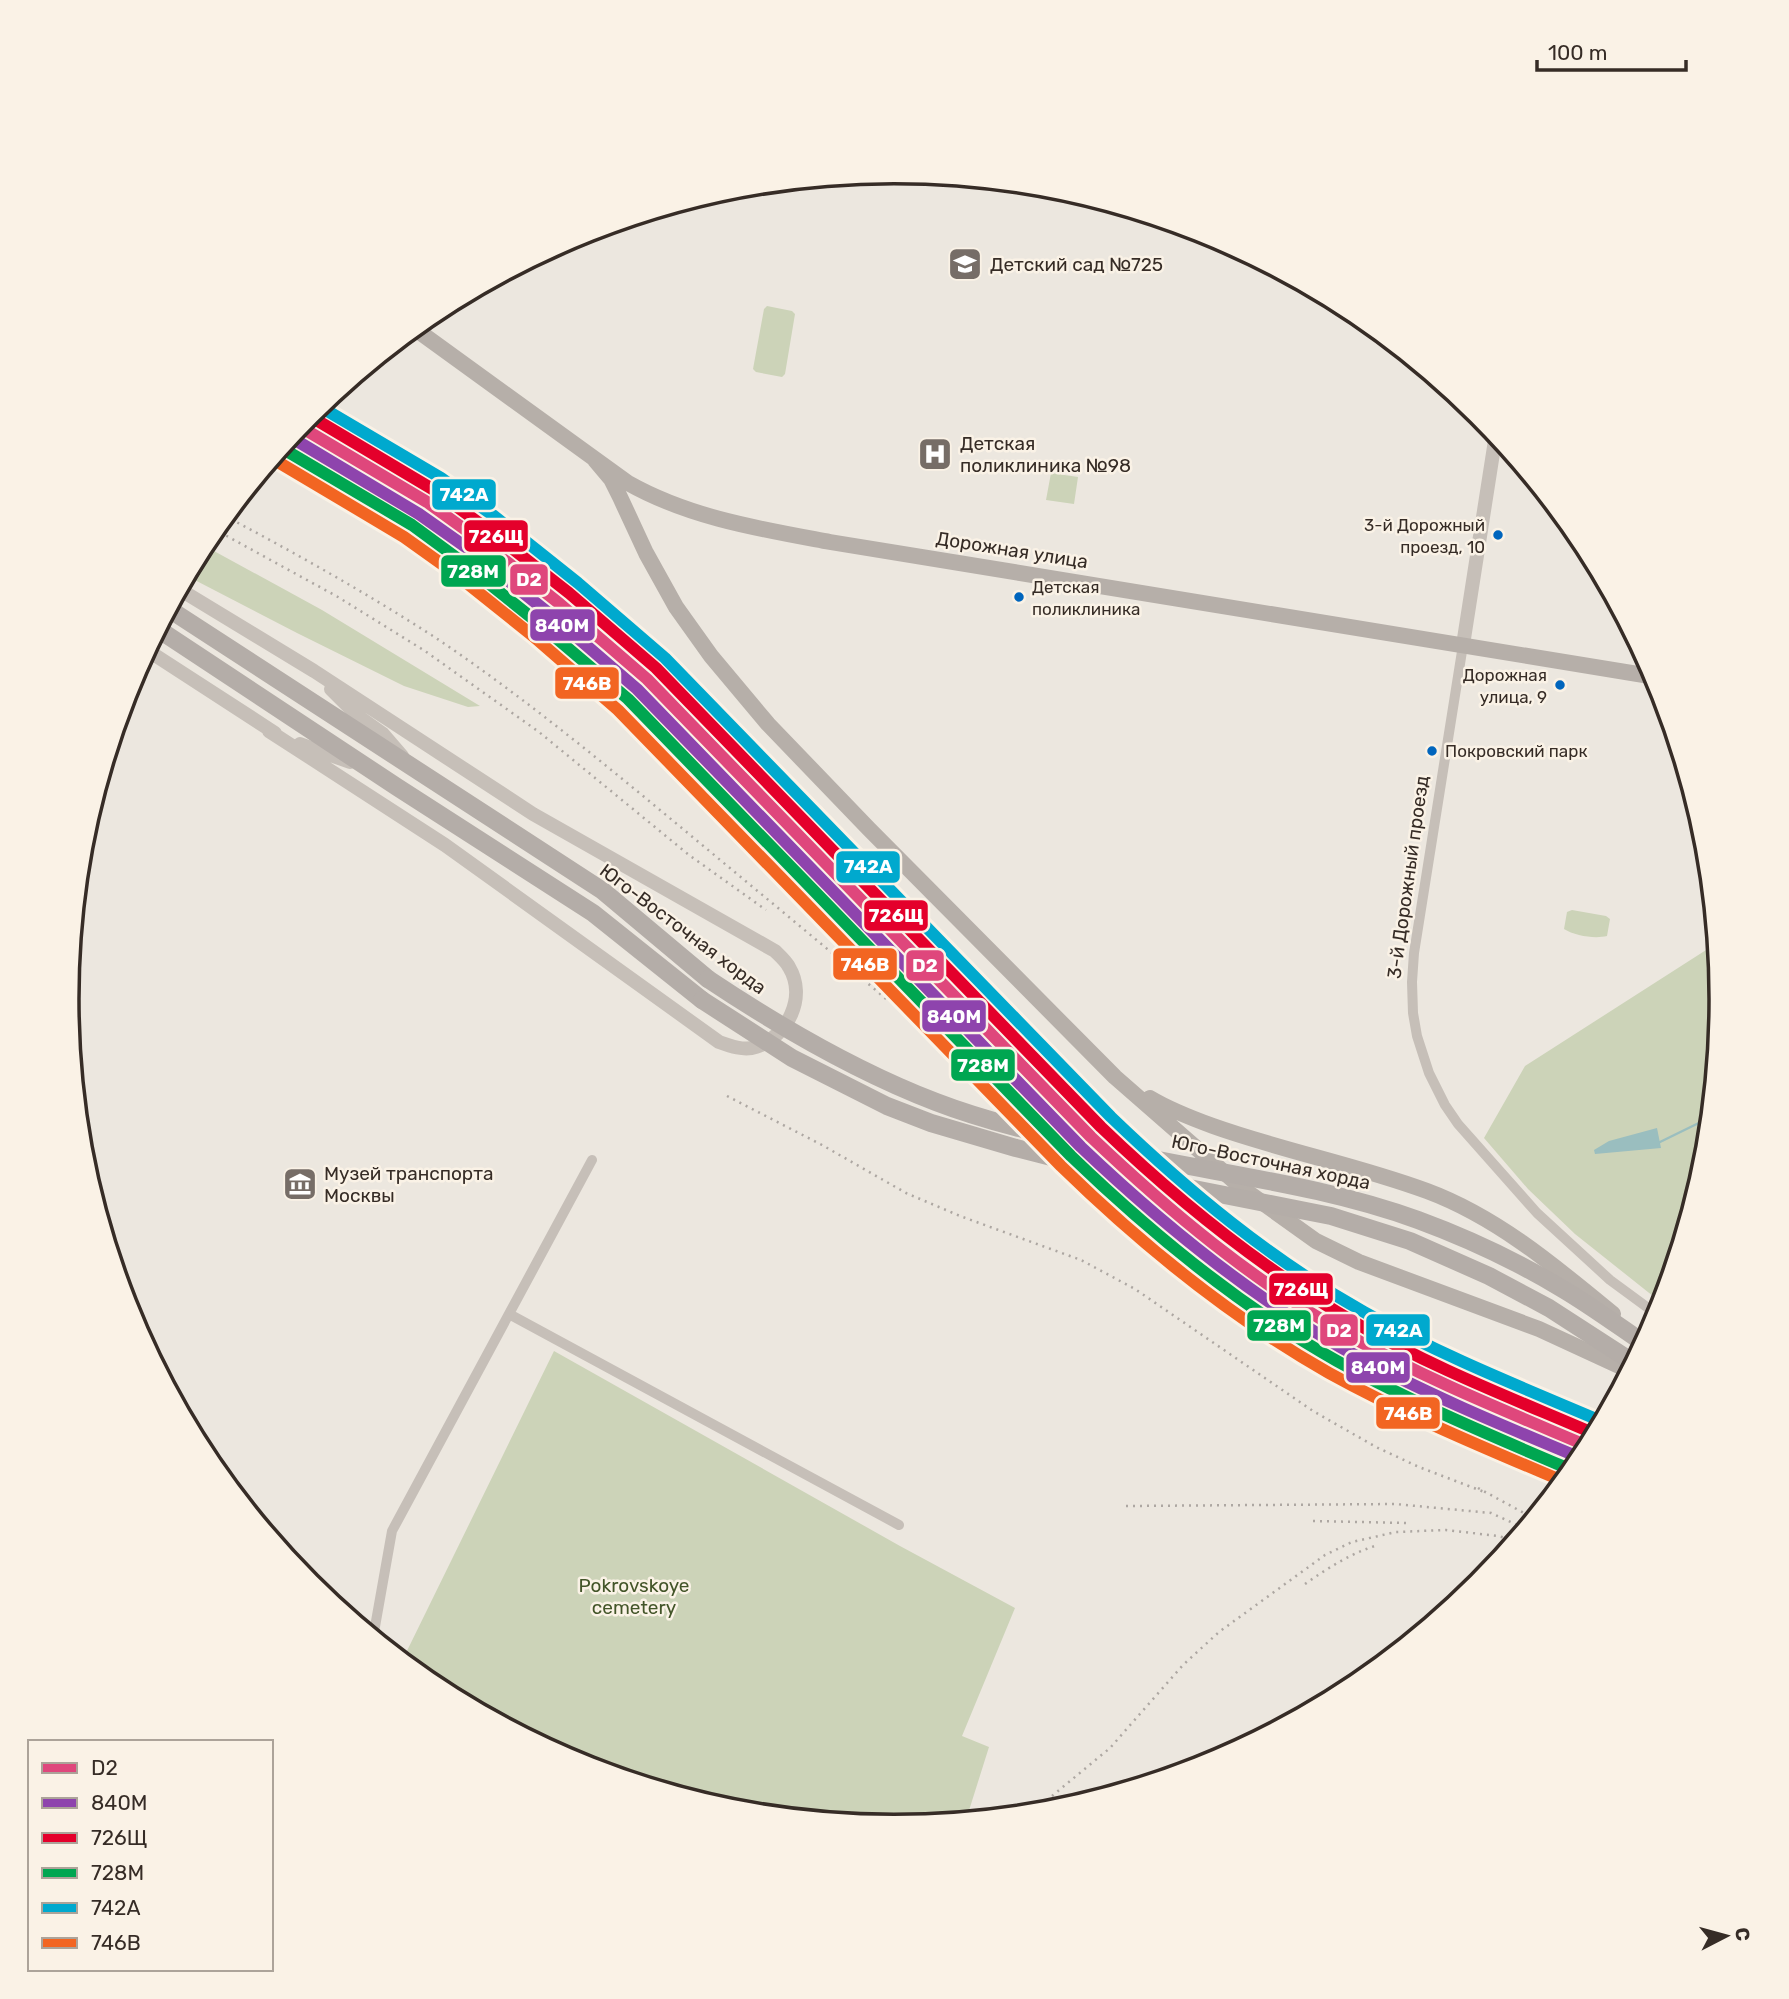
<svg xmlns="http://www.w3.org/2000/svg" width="1789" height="1999" font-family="Rubik,sans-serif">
	<rect width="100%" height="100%" fill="#ece7df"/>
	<!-- green -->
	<path fill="#ccd3b8" d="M767 306 792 311 795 314 785 374 782 377 756 372 753 369 764 309Z
		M1051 473 1078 477 1074 504 1046 500Z
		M203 545 322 610 480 706 468 707 404 686 297 633 187 576Z
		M1572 910 1606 916 1610 919 1607 936C1595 939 1575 936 1564 929L1567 912Z
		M1717 943 1722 1000 1707 1161 1663 1304 1575 1234 1528 1189 1484 1138 1525 1066Z
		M554 1351 900 1546 1015 1608 962 1736 989 1747 966 1820 894 1827 733 1812 577 1764 434 1688 402 1661Z"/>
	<!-- water -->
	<path fill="#9abebf" d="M1657 1128 1661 1148 1595 1154 1594 1150 1609 1141Z"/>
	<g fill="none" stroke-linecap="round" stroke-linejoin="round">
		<!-- stream -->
		<path stroke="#9abebf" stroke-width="2.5" d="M1660 1142 1711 1117"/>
		<!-- minor -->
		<path stroke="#c6bfb8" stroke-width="10" d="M1463 645 1414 953 1412 982 1413 1013 1417 1036 1429 1073 1445 1105 1458 1124 1537 1213 1610 1280 1659 1316
			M509 1314 899 1525
			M373 1638 392 1531 592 1160"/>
		<!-- tertiary -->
		<path stroke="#c6bfb8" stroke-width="14" d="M179 589 314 671 533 814 775 951C780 956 786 961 789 967 807 997 788 1036 756 1047 744 1051 730 1046 719 1042L445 845 269 731
			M1463 645 1496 434
			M147 650 275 733
			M331 689 359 717 383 734 402 756
			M300 744 350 762"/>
		<!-- secondary -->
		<path stroke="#b6afa9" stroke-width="16" d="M414 328 628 483C690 518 760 529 830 542L1656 677
			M595 460 611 479 620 497 646 553 676 607 711 656 768 724 869 829 1115 1077 1242 1188 1316 1241 1359 1262 1539 1329 1630 1371
			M1150 1098C1170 1110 1191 1118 1213 1126 1283 1151 1357 1165 1427 1191 1497 1217 1556 1267 1613 1314"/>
		<!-- primary -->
		<path stroke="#b4ada8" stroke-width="18" d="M169 609 603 891 708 979
			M158 629 397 787 593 913 702 1000"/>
		<!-- rail -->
		<path stroke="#ada7a2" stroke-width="2.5" stroke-dasharray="2 5" stroke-linecap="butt" d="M295 431C422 497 530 587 637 680L1088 1145 1138 1197 1179 1235 1253 1291 1318 1336 1360 1362 1572 1473
			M225 516C297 554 368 594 436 638 531 702 619 776 707 849 767 899 827 948 886 999
			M214 529 338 597 425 651 539 732 689 855 766 910
			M727 1096 822 1145 906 1193 960 1216 1081 1260 1135 1289 1313 1411 1376 1447 1419 1467 1487 1493
			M1478 1488 1535 1519
			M1126 1506 1395 1504 1491 1513 1526 1529
			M1313 1521 1407 1523
			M1305 1584C1328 1568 1351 1553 1378 1545
			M1052 1796 1110 1748 1183 1665 1219 1632 1325 1555 1352 1542 1396 1532 1446 1530 1498 1536 1516 1541"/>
		<!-- primary-bridge -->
		<path stroke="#b4ada8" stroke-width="18" d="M708 979C780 1027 855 1071 936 1102 993 1124 1059 1138 1119 1152 1219 1174 1322 1185 1418 1220 1467 1238 1516 1261 1561 1288 1590 1305 1617 1325 1645 1344
			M702 1000 792 1058 887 1106 931 1123 1016 1148 1118 1174 1331 1216 1410 1241 1489 1276 1549 1308 1634 1363"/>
		<!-- rail-1 casing -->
		<g stroke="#faf2e6" stroke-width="18">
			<path id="rail-1" d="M299 426 427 502 478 539 560 604 647 679 1091 1137C1170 1212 1253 1281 1348 1335 1425 1379 1508 1412 1590 1447"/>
		</g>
		<!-- rail-2 casing -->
		<g stroke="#faf2e6" stroke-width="18">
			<path id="rail-2" d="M292 438 419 514 470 550 551 615 637 689 1081 1147C1161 1223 1246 1293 1342 1348 1419 1391 1501 1425 1583 1459"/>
		</g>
		<!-- rail-3 casing -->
		<g stroke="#faf2e6" stroke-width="18">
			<path id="rail-3" d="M308 415 434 490 486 528 569 593 656 668 1101 1127C1178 1201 1261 1268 1354 1322 1430 1367 1514 1399 1595 1434"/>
		</g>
		<!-- rail-4 casing -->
		<g stroke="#faf2e6" stroke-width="18">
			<path id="rail-4" d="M285 450 412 525 461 561 542 626 628 699 1071 1156C1152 1234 1239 1306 1337 1361 1413 1403 1494 1437 1574 1471"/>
		</g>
		<!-- rail-5 casing -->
		<g stroke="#faf2e6" stroke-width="18">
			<path id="rail-5" d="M319 406 441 478 494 516 578 583 665 658 1111 1117C1188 1191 1270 1259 1364 1312 1440 1355 1521 1387 1601 1421"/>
		</g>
		<!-- rail-6 casing -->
		<g stroke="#faf2e6" stroke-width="18">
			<path id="rail-6" d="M278 462 404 537 453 572 533 636 618 710 1061 1166C1142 1245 1230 1317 1329 1373 1405 1415 1485 1448 1565 1482"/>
		</g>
		<!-- rail-1 -->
		<use href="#rail-1" stroke="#df477c" stroke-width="12"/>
		<!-- rail-2 -->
		<use href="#rail-2" stroke="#8e44ad" stroke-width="12"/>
		<!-- rail-3 -->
		<use href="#rail-3" stroke="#e4002b" stroke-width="12"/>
		<!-- rail-4 -->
		<use href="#rail-4" stroke="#00a651" stroke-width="12"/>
		<!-- rail-5 -->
		<use href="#rail-5" stroke="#00a9ce" stroke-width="12"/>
		<!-- rail-6 -->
		<use href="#rail-6" stroke="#f26522" stroke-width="12"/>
	</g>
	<!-- icons -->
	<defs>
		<g id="school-square" transform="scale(1.75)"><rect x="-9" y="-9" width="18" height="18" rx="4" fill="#766d67" stroke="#faf2e6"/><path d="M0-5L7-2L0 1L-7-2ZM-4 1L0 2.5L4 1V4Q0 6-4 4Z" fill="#fff"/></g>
		<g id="hospital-square" transform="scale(1.75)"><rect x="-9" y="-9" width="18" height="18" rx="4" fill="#766d67" stroke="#faf2e6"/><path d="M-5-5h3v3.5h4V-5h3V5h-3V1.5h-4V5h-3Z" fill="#fff"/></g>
		<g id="museum-square" transform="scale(1.75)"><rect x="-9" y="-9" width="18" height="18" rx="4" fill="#766d67" stroke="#faf2e6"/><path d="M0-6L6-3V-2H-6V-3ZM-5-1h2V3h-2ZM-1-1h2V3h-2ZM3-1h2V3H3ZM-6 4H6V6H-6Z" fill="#fff"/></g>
	</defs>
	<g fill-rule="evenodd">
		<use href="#school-square" x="965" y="264"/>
		<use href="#hospital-square" x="935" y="454"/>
		<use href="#museum-square" x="300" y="1184"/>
	</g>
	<!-- markers -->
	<g fill="#0065bd" stroke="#faf2e6" stroke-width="2.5">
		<circle cx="1498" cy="535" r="6"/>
		<circle cx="1019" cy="597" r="6"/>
		<circle cx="1560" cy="685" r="6"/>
		<circle cx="1432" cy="751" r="6"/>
	</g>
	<g text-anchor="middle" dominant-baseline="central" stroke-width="5" stroke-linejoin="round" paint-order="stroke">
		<!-- bus labels -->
		<g font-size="17" fill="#362c26" stroke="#faf2e6" text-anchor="end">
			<text x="1485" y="525">3-й Дорожный<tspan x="1485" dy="22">проезд, 10</tspan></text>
			<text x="1032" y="587" text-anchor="start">Детская<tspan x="1032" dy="22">поликлиника</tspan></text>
			<text x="1547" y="675">Дорожная<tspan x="1547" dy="22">улица, 9</tspan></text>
			<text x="1445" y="751" text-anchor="start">Покровский парк</text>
		</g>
		<!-- poi labels -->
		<g font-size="19" fill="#362c26" stroke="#faf2e6" text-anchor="start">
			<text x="990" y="264">Детский сад №725</text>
			<text x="960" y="443">Детская<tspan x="960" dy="22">поликлиника №98</tspan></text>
			<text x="324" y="1173">Музей транспорта<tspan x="324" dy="22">Москвы</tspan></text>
		</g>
		<!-- street labels -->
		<g font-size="19" fill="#362c26" stroke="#faf2e6">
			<text transform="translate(1012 550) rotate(9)">Дорожная улица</text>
			<text transform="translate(1408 877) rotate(-82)">3-й Дорожный проезд</text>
			<text transform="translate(683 929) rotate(37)">Юго-Восточная хорда</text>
			<text transform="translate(1271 1162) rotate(12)">Юго-Восточная хорда</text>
		</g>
		<!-- park labels -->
		<g font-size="19" fill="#435529" stroke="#faf2e6">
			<text x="634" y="1585">Pokrovskoye<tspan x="634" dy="22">cemetery</tspan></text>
		</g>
	</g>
	<!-- crop -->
	<path d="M0 0H1789V1999H0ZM79 999a815 815 0 1 1 1630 0a815 815 0 1 1-1630 0Z" fill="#faf2e6" fill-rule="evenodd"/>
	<path fill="none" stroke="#362c26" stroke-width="3.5" d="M79 999a815 815 0 1 1 1630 0a815 815 0 1 1-1630 0Z"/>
	<g stroke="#faf2e6" stroke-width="2.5">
		<rect x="431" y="478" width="66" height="33" rx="7" fill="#00a9ce"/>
		<rect x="463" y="519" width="66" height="34" rx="7" fill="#e4002b"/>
		<rect x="440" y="554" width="67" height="34" rx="7" fill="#00a651"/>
		<rect x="509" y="563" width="40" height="33" rx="7" fill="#df477c"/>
		<rect x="529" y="608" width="67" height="34" rx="7" fill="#8e44ad"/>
		<rect x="554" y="666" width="66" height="34" rx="7" fill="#f26522"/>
		<rect x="835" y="850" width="66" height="34" rx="7" fill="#00a9ce"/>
		<rect x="863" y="899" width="66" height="33" rx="7" fill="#e4002b"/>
		<rect x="832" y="947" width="66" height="34" rx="7" fill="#f26522"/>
		<rect x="905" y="949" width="40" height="33" rx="7" fill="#df477c"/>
		<rect x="921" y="999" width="66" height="34" rx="7" fill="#8e44ad"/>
		<rect x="950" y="1048" width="66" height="34" rx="7" fill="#00a651"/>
		<rect x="1268" y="1272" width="66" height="34" rx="7" fill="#e4002b"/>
		<rect x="1246" y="1309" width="66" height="33" rx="7" fill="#00a651"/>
		<rect x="1319" y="1313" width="40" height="34" rx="7" fill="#df477c"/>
		<rect x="1365" y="1313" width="66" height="34" rx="7" fill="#00a9ce"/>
		<rect x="1345" y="1351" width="66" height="33" rx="7" fill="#8e44ad"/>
		<rect x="1375" y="1396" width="66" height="34" rx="7" fill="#f26522"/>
	</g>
	<g font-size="19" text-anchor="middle" font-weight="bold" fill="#fff">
		<text x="464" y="501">742А</text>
		<text x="496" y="543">726Щ</text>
		<text x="473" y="578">728М</text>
		<text x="529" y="586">D2</text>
		<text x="562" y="632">840М</text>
		<text x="587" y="690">746В</text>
		<text x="868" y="873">742А</text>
		<text x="896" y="922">726Щ</text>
		<text x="865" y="971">746В</text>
		<text x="925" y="972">D2</text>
		<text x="954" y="1023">840М</text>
		<text x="983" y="1072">728М</text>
		<text x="1301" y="1296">726Щ</text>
		<text x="1279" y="1332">728М</text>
		<text x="1339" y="1337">D2</text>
		<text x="1398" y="1337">742А</text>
		<text x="1378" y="1374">840М</text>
		<text x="1408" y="1420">746В</text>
	</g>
	<!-- legend -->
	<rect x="28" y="1740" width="245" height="231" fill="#faf2e6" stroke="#aca399" stroke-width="2"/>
	<rect x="42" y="1763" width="35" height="10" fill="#df477c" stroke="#aca399" stroke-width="2"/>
	<text x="91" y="1775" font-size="21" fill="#362c26">D2</text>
	<rect x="42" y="1798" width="35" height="10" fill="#8e44ad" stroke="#aca399" stroke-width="2"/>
	<text x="91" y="1810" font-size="21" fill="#362c26">840М</text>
	<rect x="42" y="1833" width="35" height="10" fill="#e4002b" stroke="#aca399" stroke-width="2"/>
	<text x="91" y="1845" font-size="21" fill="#362c26">726Щ</text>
	<rect x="42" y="1868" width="35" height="10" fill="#00a651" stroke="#aca399" stroke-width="2"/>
	<text x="91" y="1880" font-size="21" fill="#362c26">728М</text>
	<rect x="42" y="1903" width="35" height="10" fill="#00a9ce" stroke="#aca399" stroke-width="2"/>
	<text x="91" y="1915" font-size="21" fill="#362c26">742А</text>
	<rect x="42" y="1938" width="35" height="10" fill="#f26522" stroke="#aca399" stroke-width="2"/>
	<text x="91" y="1950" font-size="21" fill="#362c26">746В</text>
	<!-- north arrow -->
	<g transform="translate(1726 1936) rotate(84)" stroke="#faf2e6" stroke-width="5" paint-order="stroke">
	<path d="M0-5L12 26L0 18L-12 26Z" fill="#362c26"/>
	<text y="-10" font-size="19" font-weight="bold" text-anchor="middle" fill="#362c26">С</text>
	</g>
	<!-- scale -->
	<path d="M1537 60v10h149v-10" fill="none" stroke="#362c26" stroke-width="3.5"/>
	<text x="1548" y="60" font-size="21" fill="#362c26" stroke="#faf2e6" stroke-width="5" paint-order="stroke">100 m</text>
</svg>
